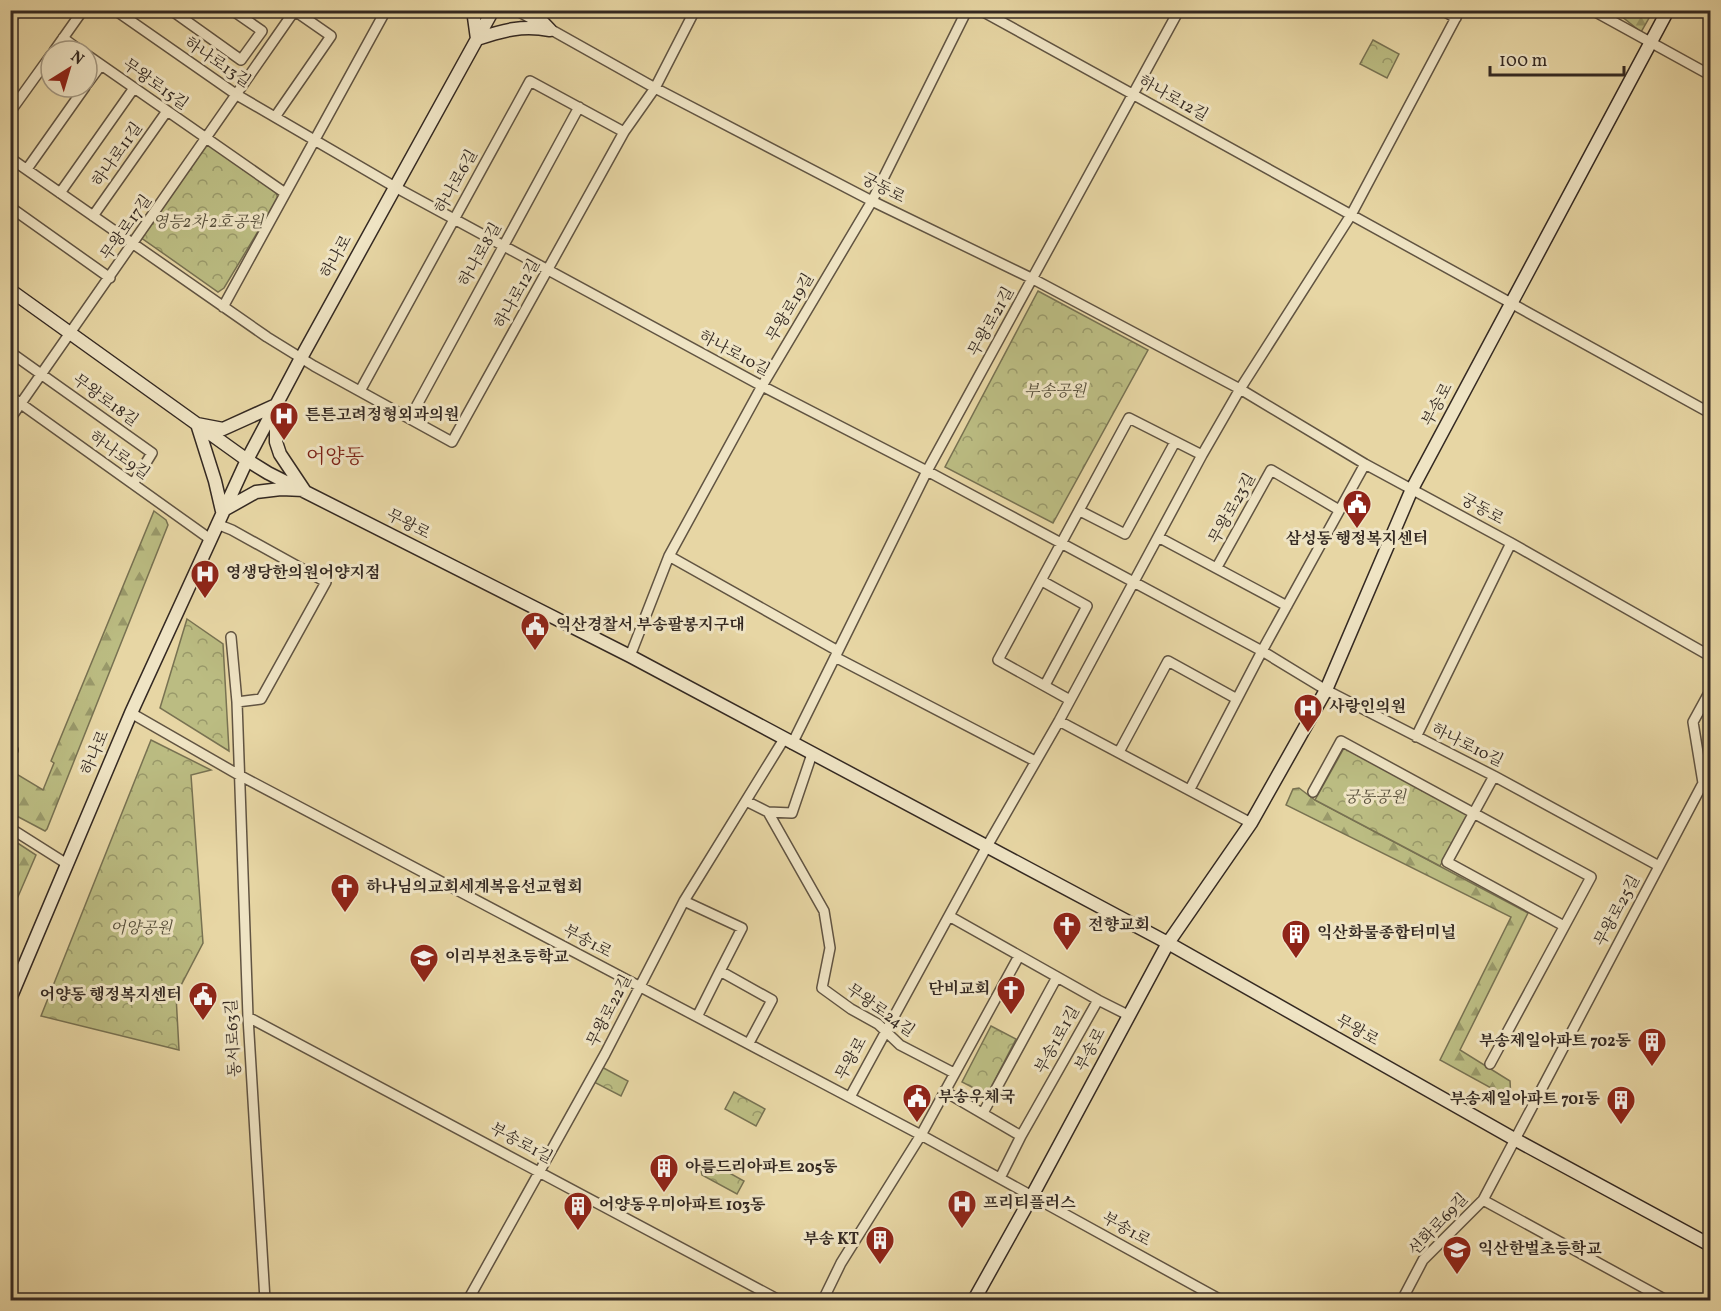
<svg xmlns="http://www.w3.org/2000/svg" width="1721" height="1311" font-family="Vollkorn,'Noto Serif KR',serif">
	<defs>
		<pattern id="forest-firs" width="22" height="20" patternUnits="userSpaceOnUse" patternTransform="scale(1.5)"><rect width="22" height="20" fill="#bbbc82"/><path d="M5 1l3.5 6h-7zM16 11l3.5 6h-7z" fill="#99996a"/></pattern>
		<pattern id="park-crowns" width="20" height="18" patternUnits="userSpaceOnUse" patternTransform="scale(1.5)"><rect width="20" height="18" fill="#bbbc82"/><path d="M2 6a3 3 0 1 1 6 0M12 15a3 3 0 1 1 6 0" fill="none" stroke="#99996a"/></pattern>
	</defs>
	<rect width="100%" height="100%" fill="#e7d6a4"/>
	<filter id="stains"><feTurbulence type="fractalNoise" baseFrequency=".00333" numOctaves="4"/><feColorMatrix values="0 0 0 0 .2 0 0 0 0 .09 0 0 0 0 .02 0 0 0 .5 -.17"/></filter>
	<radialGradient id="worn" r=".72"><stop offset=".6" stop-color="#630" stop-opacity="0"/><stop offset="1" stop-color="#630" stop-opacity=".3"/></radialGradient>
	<!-- forest -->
	<path fill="url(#forest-firs)" stroke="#787252" stroke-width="1.5" d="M1615 11H1653L1641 32Z
		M154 511 166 520 168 525 47 829 45 831 11 813V782L15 773 43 790 54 763 51 761Z
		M1299 788 1315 800 1528 913 1460 1050 1510 1081 1511 1099 1440 1060 1511 917 1286 805 1293 789Z
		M16 842 36 855 17 899 11 909V857Z"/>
	<!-- park -->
	<path fill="url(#park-crowns)" stroke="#787252" stroke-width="1.5" d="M1373 40 1399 54 1387 78 1360 64Z
		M207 142 275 190 278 198 224 288 218 292 140 237Z
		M1038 291 1148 350 1053 523 945 467Z
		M187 619 223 644 229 751 160 708Z
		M151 740 211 770 191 775 203 943 176 995 179 1050 41 1016Z
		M1344 748 1468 814 1440 866 1315 800Z
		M991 1026 1016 1039 987 1095 962 1082Z
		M598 1065 628 1081 621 1096 590 1080Z
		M734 1092 765 1109 756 1126 725 1109Z
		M706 1160 744 1181 737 1194 702 1175 700 1166Z"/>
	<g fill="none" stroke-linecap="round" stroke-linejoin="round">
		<!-- street casing -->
		<g stroke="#615442" stroke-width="12">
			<path id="street" d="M115 10 237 95 395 187 762 386 927 471 1262 651 1326 690 1494 776 1659 866
				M171 10 241 60 262 31 232 10
				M516 10 655 88 872 201 1033 279 1240 389 1365 464 1511 543 1710 656
				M980 10 1710 413
				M1442 10 1456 18
				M1592 10 1710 75
				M10 21 18 10
				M63 38 81 51
				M54 51 83 10
				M87 55 285 193
				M87 84 101 65
				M10 112 51 55
				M275 117 331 36 295 11
				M10 158 267 337 314 366 452 442 624 132 655 88 695 10
				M27 169 85 87
				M60 193 134 88
				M10 207 110 278
				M93 216 167 111
				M223 307 386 10
				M10 352 152 453 133 484
				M360 391 530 81 624 132
				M10 396 210 539
				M410 418 579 107
				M10 419 295 10
				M1080 511 1125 534 1175 442
				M217 524 232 530 326 582 261 699 237 702
				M1158 537 1287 606
				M669 556 838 651
				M1217 567 1271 470 1339 510
				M1042 581 1087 606 1045 685
				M231 637 237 702 248 1017 265 1300
				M630 656 669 556 762 386 872 201 967 10
				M835 657 1035 761
				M1070 700 998 660 1129 418 1202 455
				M131 713 239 775 921 1135 1221 1300
				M1059 721 1251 823
				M1416 737 1511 543
				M792 744 927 471 1179 10
				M10 749 13 750 10 757
				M1119 752 1168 661 1237 699
				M1494 776 1447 862 1564 926
				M1190 789 1262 651 1365 464
				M1313 792 1341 741 1591 877 1490 1064
				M746 801 768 812 824 911 830 948 822 988 851 1009 878 1024 900 1045 954 1073
				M768 812 792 813 812 754
				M10 828 67 864
				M684 901 742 928 720 971
				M949 916 1098 1000 1128 1015
				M698 1015 720 971 772 1000 749 1043
				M248 1017 779 1300
				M944 1091 1021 1136
				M850 1097 986 848 1059 721 1202 455 1240 389 1351 215 1460 10
				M983 1113 1057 977
				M1000 1178 1021 1136 1098 1000
				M1483 1200 1666 1300
				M468 1300 605 1054 684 901 784 739
				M823 1300 841 1263 921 1135 1019 956
				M1402 1300 1423 1260 1483 1200 1703 783 1693 722 1710 691"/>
		</g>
		<!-- secondary casing -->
		<g stroke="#342922" stroke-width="15">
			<path id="secondary" d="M473 10 477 39C504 30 522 25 550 30
				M531 10 550 30
				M10 290 247 460 268 473 630 656 1168 943 1516 1140 1710 1245
				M276 405V442L280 454 304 490 281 489 256 492 222 511 215 481 197 424 223 429Z
				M10 999 131 713 247 460 301 358 493 10
				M974 1300 1032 1196 1168 943 1251 823 1326 690 1412 489 1668 10"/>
		</g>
		<!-- street -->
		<use href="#street" stroke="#efe4c4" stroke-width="9"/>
		<!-- secondary -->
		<use href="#secondary" stroke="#efe4c4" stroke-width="12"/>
	</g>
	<!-- icons -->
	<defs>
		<g id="hospital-pin" transform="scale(1.5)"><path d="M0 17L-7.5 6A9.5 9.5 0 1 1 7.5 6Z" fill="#8f2418" stroke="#efe4c4"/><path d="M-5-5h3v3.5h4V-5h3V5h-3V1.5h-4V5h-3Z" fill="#fff"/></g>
		<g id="civic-pin" transform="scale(1.5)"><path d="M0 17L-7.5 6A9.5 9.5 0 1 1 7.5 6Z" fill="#8f2418" stroke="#efe4c4"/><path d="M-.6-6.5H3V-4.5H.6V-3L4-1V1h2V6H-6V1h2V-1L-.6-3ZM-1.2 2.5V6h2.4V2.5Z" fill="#fff"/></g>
		<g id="church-pin" transform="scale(1.5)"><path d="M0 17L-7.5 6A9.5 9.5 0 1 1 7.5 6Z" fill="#8f2418" stroke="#efe4c4"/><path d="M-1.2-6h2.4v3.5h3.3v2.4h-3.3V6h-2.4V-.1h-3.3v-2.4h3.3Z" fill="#fff"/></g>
		<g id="building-pin" transform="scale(1.5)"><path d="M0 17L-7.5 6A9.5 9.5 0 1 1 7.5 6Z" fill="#8f2418" stroke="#efe4c4"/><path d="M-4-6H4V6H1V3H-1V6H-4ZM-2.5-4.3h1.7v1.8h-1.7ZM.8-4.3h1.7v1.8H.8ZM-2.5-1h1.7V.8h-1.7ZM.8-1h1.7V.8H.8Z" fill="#fff"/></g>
		<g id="school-pin" transform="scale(1.5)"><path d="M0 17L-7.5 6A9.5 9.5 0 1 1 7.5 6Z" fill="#8f2418" stroke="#efe4c4"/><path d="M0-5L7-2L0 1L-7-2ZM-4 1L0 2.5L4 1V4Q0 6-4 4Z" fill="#fff"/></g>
	</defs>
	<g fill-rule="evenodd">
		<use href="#hospital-pin" x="284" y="416"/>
		<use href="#civic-pin" x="1357" y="504"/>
		<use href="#hospital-pin" x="205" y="574"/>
		<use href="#civic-pin" x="535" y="626"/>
		<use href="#hospital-pin" x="1308" y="708"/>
		<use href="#church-pin" x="345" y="888"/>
		<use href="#church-pin" x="1067" y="926"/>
		<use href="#building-pin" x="1296" y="934"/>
		<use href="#school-pin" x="424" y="958"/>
		<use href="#church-pin" x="1011" y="990"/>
		<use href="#civic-pin" x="203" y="996"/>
		<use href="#building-pin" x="1652" y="1042"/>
		<use href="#civic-pin" x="917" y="1098"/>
		<use href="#building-pin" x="1621" y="1100"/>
		<use href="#building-pin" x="664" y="1168"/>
		<use href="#hospital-pin" x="962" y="1204"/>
		<use href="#building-pin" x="578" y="1206"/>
		<use href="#building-pin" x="880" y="1240"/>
		<use href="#school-pin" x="1457" y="1250"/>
	</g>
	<g text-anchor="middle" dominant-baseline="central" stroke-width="6" stroke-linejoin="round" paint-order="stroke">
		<!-- street labels -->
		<g font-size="16" fill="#342922" stroke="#efe4c4">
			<text transform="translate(217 63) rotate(34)">하나로13길</text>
			<text transform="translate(155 85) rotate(35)">무왕로15길</text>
			<text transform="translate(1173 99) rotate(29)">하나로12길</text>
			<text transform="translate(118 155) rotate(-55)">하나로11길</text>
			<text transform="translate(457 182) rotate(-61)">하나로6길</text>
			<text transform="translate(883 189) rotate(27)">궁동로</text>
			<text transform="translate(127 228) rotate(-55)">무왕로17길</text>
			<text transform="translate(481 255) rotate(-61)">하나로8길</text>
			<text transform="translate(337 257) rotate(-61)">하나로</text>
			<text transform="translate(518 294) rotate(-61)">하나로12길</text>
			<text transform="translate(791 308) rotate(-59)">무왕로19길</text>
			<text transform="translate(992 322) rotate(-61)">무왕로21길</text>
			<text transform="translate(734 354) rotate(28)">하나로10길</text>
			<text transform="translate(105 401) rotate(36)">무왕로18길</text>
			<text transform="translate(1438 405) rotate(-62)">부송로</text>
			<text transform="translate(119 456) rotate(36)">하나로9길</text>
			<text transform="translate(1233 509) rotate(-61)">무왕로23길</text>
			<text transform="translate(1482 510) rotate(29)">궁동로</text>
			<text transform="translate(408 525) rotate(27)">무왕로</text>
			<text transform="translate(1467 746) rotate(26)">하나로10길</text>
			<text transform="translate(96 753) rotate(-67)">하나로</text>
			<text transform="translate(1618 911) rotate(-62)">무왕로25길</text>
			<text transform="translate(587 942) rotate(28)">부송1로</text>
			<text transform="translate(610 1011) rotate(-63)">무왕로22길</text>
			<text transform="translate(880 1011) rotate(35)">무왕로24길</text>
			<text transform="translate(1357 1031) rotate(29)">무왕로</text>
			<text transform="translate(234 1038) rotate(-93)">동서로63길</text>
			<text transform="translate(1058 1040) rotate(-61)">부송1로1길</text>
			<text transform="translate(1091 1050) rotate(-62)">부송로</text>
			<text transform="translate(852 1059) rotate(-61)">무왕로</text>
			<text transform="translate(521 1144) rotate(28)">부송로1길</text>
			<text transform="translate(1439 1225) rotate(-47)">선화로69길</text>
			<text transform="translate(1126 1230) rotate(29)">부송1로</text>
		</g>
		<!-- park labels -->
		<g font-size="16" font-style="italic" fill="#564e3a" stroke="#efe4c4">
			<text x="208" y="223">영등2차 2호공원</text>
			<text x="1055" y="392">부송공원</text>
			<text x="1375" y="798">궁동공원</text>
			<text x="141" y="929">어양공원</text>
		</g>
		<!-- poi labels -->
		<g font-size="16" font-weight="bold" fill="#342922" stroke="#efe4c4" text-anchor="start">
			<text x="305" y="416">튼튼고려정형외과의원</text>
			<text x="1357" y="540" text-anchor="middle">삼성동 행정복지센터</text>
			<text x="226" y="574">영생당한의원어양지점</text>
			<text x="556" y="626">익산경찰서 부송팔봉지구대</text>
			<text x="1329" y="708">사랑인의원</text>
			<text x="366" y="888">하나님의교회세계복음선교협회</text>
			<text x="1088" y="926">전향교회</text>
			<text x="1317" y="934">익산화물종합터미널</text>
			<text x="445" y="958">이리부천초등학교</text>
			<text x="990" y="990" text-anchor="end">단비교회</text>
			<text x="182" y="996" text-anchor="end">어양동 행정복지센터</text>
			<text x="1631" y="1042" text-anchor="end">부송제일아파트 702동</text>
			<text x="938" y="1098">부송우체국</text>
			<text x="1600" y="1100" text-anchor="end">부송제일아파트 701동</text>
			<text x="685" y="1168">아름드리아파트 205동</text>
			<text x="983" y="1204">프리티플러스</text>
			<text x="599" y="1206">어양동우미아파트 103동</text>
			<text x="859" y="1240" text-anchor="end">부송 KT</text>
			<text x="1478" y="1250">익산한벌초등학교</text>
		</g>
		<!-- quarter labels -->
		<g font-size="20" fill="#7a1f14" stroke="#efe4c4">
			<text x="335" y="458">어양동</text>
		</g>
	</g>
	<!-- margin -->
	<rect width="1721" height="1311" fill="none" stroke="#e7d6a4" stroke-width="36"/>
	<rect x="12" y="12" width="1697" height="1287" fill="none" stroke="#342922" stroke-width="3"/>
	<rect x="18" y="18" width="1685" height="1275" fill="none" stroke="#342922" stroke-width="1.5"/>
	<!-- north arrow -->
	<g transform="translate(69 69) rotate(37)"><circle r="28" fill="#efe4c4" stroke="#a49983" stroke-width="1.5"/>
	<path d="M0-4.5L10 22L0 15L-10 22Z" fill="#8f2418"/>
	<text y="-9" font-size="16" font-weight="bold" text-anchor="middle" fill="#342922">N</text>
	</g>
	<!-- scale -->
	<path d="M1490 66v9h134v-9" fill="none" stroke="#342922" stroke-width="3"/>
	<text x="1499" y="66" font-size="18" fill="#342922" stroke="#efe4c4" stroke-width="4.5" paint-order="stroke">100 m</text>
	<rect width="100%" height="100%" filter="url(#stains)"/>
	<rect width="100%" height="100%" fill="url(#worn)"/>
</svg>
